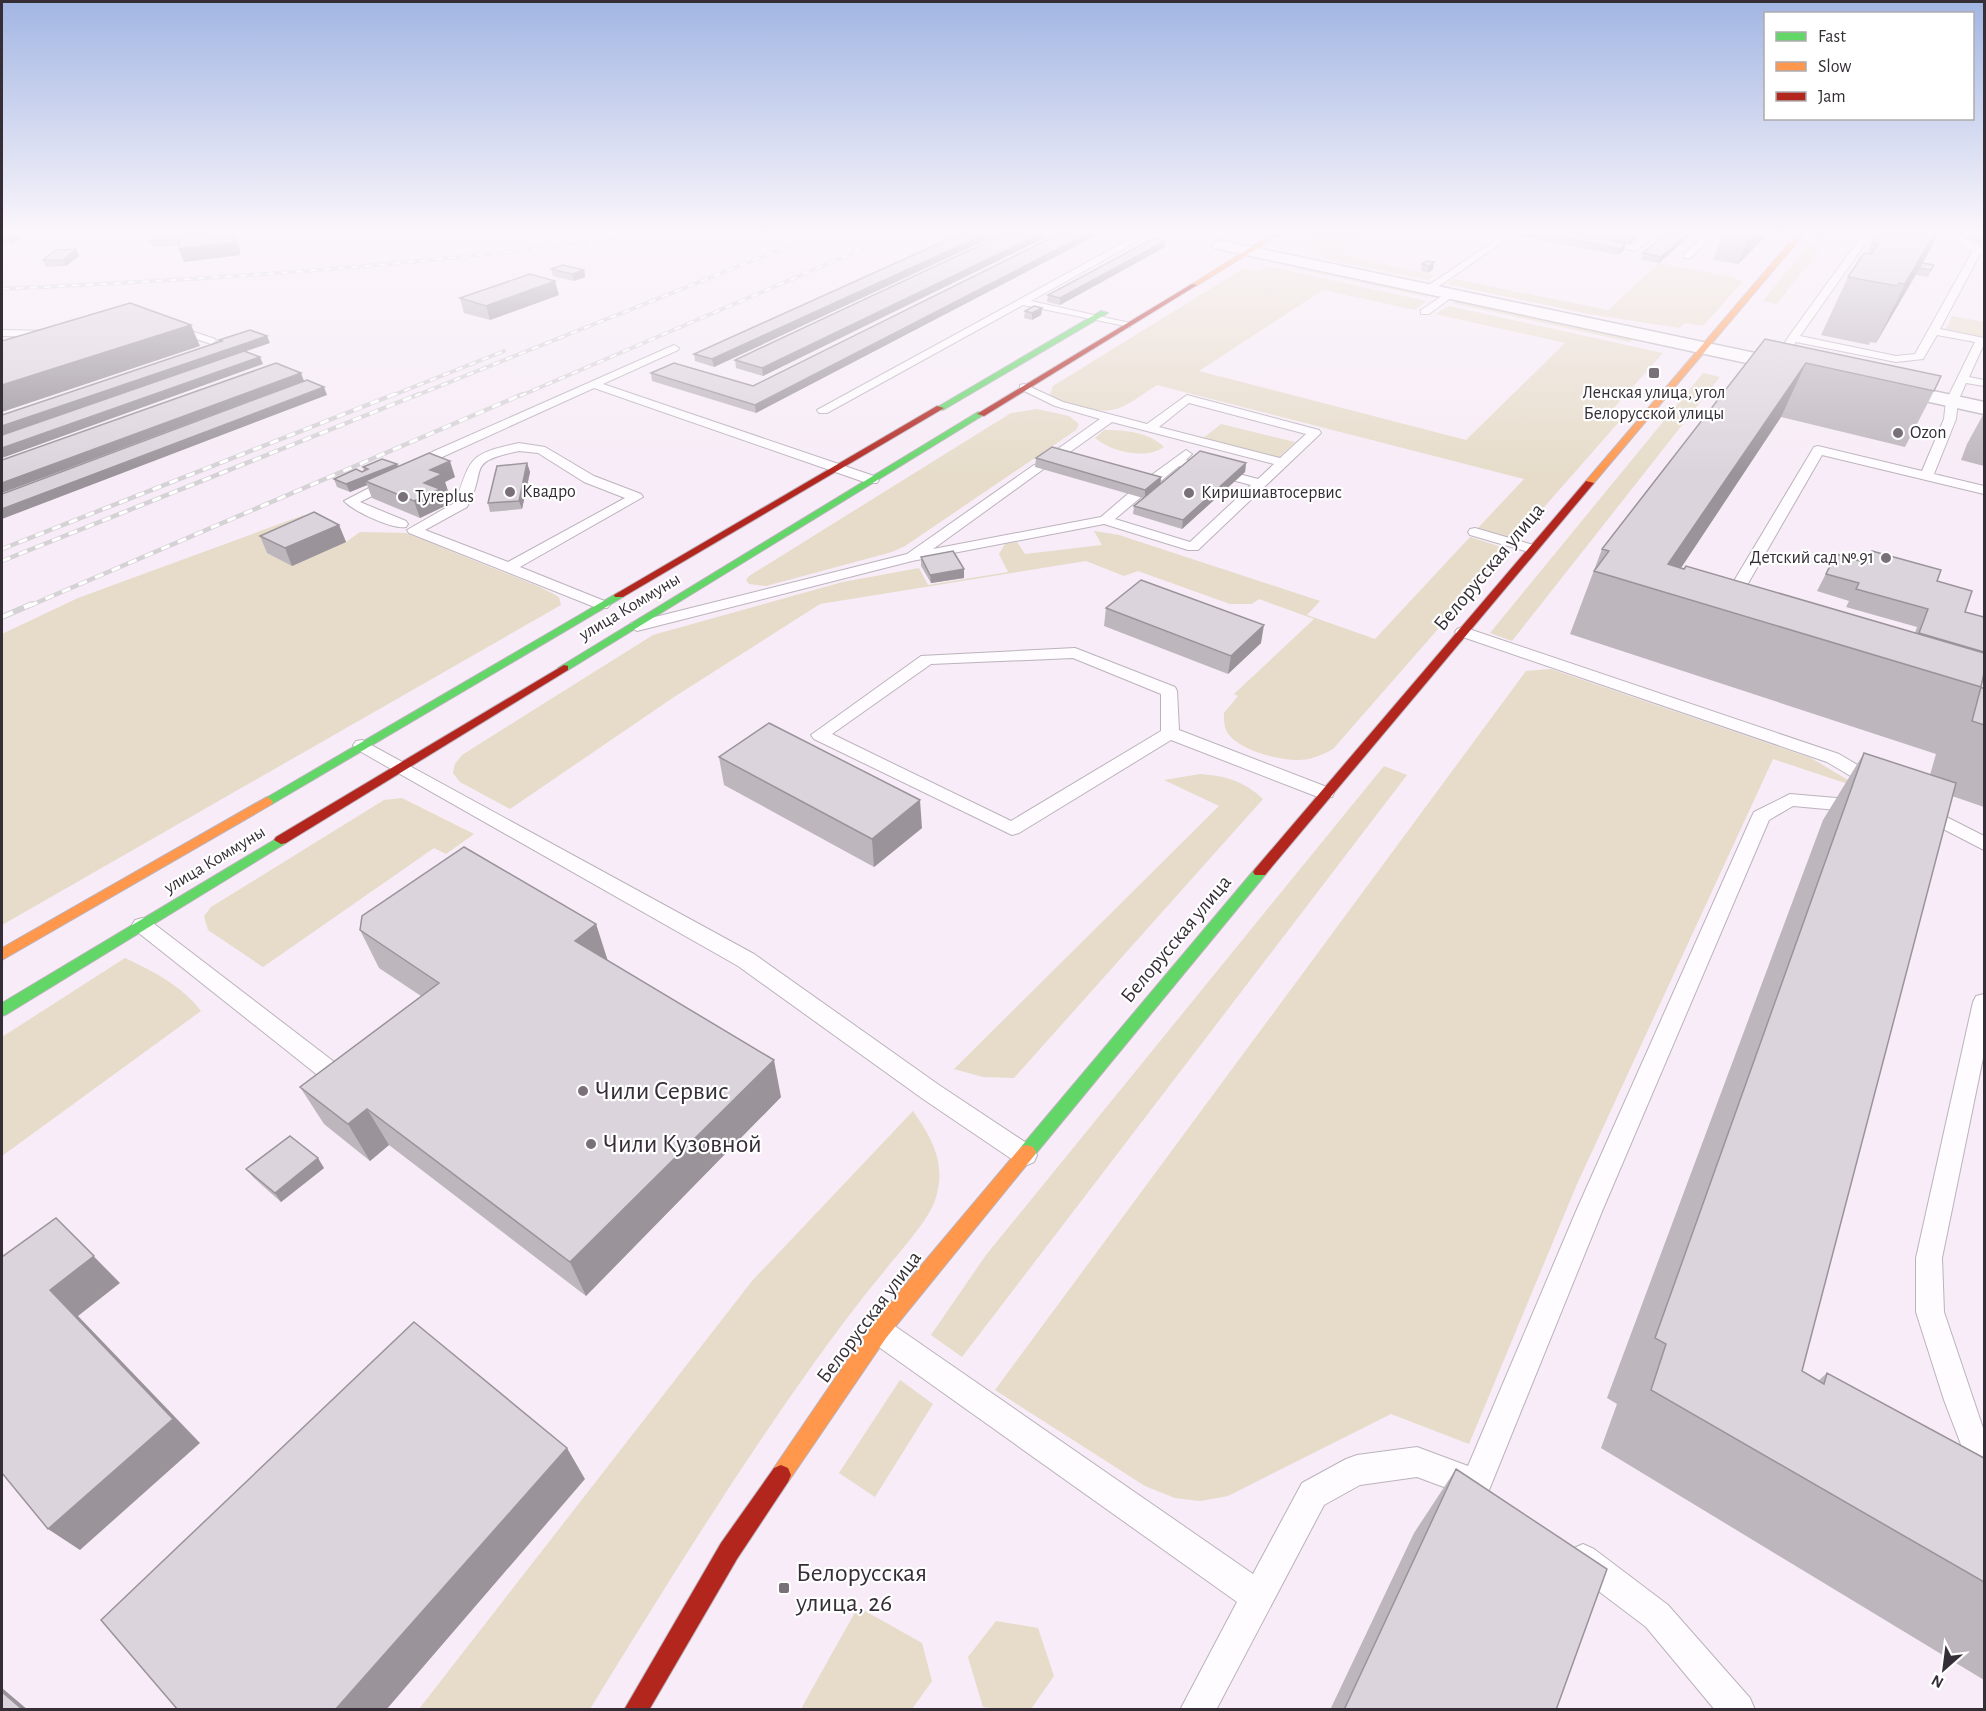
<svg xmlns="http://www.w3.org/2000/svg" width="1986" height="1711" font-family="'Alegreya Sans',sans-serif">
	<rect width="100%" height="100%" fill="#f7ecf7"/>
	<!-- green -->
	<path fill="#e6dcc9" d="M1310 234H1369L1340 254 1434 275 1428 280 1325 259 1302 247 1304 240Z
		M1817 234H1832L1777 304 1763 301Z
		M1659 263 1737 278 1736 280 1743 281 1703 326 1685 323 1679 328 1589 314 1447 284 1454 279 1608 310Z
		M1267 266 1426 301 1415 310 1323 290 1199 371 1466 440 1565 343 1435 314 1449 306 1663 353 1612 410 1626 414 1516 539 1478 528 1524 479 1157 385C1123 407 1116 418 1075 405 1066 403 1057 401 1050 394L1053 386 1244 268 1257 271Z
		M1296 266 1431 295 1427 297 1292 268Z
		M1456 301 1633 339 1630 342 1452 303Z
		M1952 316 1984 322V337L1946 329Z
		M1703 373 1720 377 1512 641 1490 633Z
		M1037 409 1069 416 1079 424 1076 430 905 546 892 552 766 586 749 584 746 580 749 576 1011 413Z
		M1221 424 1295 442 1278 458 1202 439Z
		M1104 430C1125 430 1149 432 1164 447 1146 460 1112 452 1095 438Z
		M304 515 329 526 346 542 360 532 406 533 540 587 559 597 561 605 2 925V634L78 598Z
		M1094 531 1119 535 1320 601 1307 615 1375 639 1470 537 1508 549 1333 749C1322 755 1311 760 1298 760 1278 760 1231 749 1225 727 1224 723 1224 717 1224 713L1238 696 1234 694 1314 619 1259 599 1252 604H1230L1138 571 1124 576 1086 561 820 604 674 697 510 809 460 782 453 773 455 764 462 755 653 635 843 582 919 568 928 585 1008 572 999 554 1005 544 1017 542 1025 554 1102 545Z
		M1551 669 1811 758 1863 789 1773 759 1577 1184 1469 1444 1391 1414 1228 1496 1200 1501 1175 1498 1145 1486 995 1390 1526 671Z
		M1384 766 1407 775 962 1357 931 1335 986 1255Z
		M1200 774C1226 776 1244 781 1263 799L1014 1078 983 1077 954 1069 1219 806 1164 780Z
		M402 798 474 834 446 854 434 848 263 967 208 930 204 916 211 907 384 800Z
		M125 958C154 972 181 985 201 1011L2 1156V1037Z
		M913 1111C933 1140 948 1166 934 1203 926 1223 900 1251 886 1269 861 1299 837 1331 814 1363 734 1475 662 1592 590 1709H419L752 1281Z
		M900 1380 933 1404 875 1497 839 1473Z
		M858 1607 922 1643 932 1681 912 1709H803L802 1707Z
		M996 1621 1038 1628 1054 1676 1031 1709H997L983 1707 968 1657Z"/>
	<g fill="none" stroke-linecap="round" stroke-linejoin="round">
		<!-- lane casing -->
		<g stroke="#bbb3bc" stroke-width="2">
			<path id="lane" d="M309 234H318L313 240 309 237Z
				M1139 234H1150L1031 301 1130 323V327L1023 305 827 413H819L817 410Z
				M1559 234H1579L1634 245 1646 234H1656L1636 251Z
				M1706 234H1716L1690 258H1684V254Z
				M1760 234H1780L1800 240 1796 243Z
				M1863 234H1872L1800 336 1896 356 1915 354 1972 252 1946 234H1957L1984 249V255L1980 254 1940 329 1984 338V344L1969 377 1984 380V386L1966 383 1958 401 1956 419 1934 474 1984 486V494L1822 455 1735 606 1732 609H1722L1719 606 1814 447 1818 446 1922 471 1944 419 1946 401 1975 342 1937 335 1923 359 1896 362 1796 342 1791 349H1783L1782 347 1789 336Z
				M1500 237 1507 239 1432 291H1426V287Z
				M1448 292 1456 294 1429 314H1421V310Z
				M171 324 215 339 216 341 211 344 167 329V325Z
				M2 330 55 331 60 334 55 337 2 336Z
				M674 345 679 348 678 350 603 384 877 477 879 480 877 483H867L594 388 440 458 412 477 360 502 406 521 408 524 406 527C393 530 353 511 344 501L402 471 432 452Z
				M1024 384 1063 402 1147 424 1187 395 1319 430 1321 433 1198 550H1188L1104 524 912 561 637 631 629 626 631 623 907 554 1034 465 1039 464 1045 468 933 549 1101 517 1130 492H1140L1142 495 1140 498 1115 519 1190 542 1251 485 1179 466 1156 485H1146L1144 482 1146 479 1186 450 1192 454 1186 460 1258 479 1274 464 1112 422 1060 459H1052L1050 456 1052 453 1100 419 1055 406 1020 389V385ZM1189 403 1306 434 1280 458 1159 427Z
				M519 443 545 447 594 476 641 494 643 497 520 567 607 602 610 605 607 608H597L409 533 407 530 456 502C471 455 471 454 519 443ZM519 451 538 453 584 482 625 498 508 562 425 530 467 507C489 468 463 463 519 451Z
				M1475 528 1537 546 1539 549 1532 553 1470 535 1468 532 1470 529Z
				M1463 627 1839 754 1881 779 1884 783 1881 787H1869L1827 762 1457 635 1455 632 1457 629Z
				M1075 648 1175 687 1177 691 1179 730 1332 789 1334 793 1332 797H1318L1171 740 1019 833 1012 835 814 739 811 735 921 656ZM1073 658 1161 694V731L1011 821 832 734 931 664Z
				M362 740 754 954 939 1085 1034 1148 1037 1155 1034 1162 1025 1166 1016 1162 923 1099 738 966 356 749 353 745 356 741Z
				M1790 794 1859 800 1866 802 1868 806 1866 810 1859 812 1793 806 1769 820 1603 1209 1487 1495 1476 1499 1417 1477 1360 1485 1324 1505 1216 1710H1180L1237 1602 869 1340 865 1331 869 1322 879 1318 889 1322 1253 1574 1302 1483 1346 1459 1357 1455 1417 1447 1468 1466 1577 1209 1752 816 1754 812Z
				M1923 805 1984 836V850L1916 815 1914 811 1916 807Z
				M142 918 149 920 346 1071 350 1078 346 1085 338 1087 330 1085 135 930 132 925 135 920Z
				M1984 994V1053L1942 1258 1944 1312 1984 1431V1475L1973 1471 1965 1455 1944 1400 1916 1312V1258L1973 1002 1976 996Z
				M1583 1544 1594 1549 1668 1605 1750 1698 1755 1710H1715L1646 1627 1572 1571 1567 1560 1572 1549Z"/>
		</g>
		<!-- street casing -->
		<g stroke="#bbb3bc" stroke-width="3">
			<path id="street" d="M1219 240 1793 361 1800 363 1802 367 1800 371 1793 373 1214 248 1211 245Z
				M1887 381 1984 402V414L1880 391 1877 387 1880 383Z"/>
		</g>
		<!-- fast casing -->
		<g stroke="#bbb3bc" stroke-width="2">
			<path id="fast" d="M1101 311 1108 313 943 410 936 408Z
				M978 412 985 414 568 670H560L558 668Z
				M619 592 623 593V597L272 804 267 805 261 801Z
				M281 836 288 840 286 843 7 1014 2 1016V1003Z
				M1260 867 1267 872 1265 875 1033 1157 1027 1159 1021 1157 1018 1152 1021 1147 1255 869Z"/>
		</g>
		<!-- slow casing -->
		<g stroke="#bbb3bc" stroke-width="2">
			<path id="slow" d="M1272 234H1280L1196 286 1191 285Z
				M1797 234H1804L1592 485H1586V481Z
				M267 797 273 801 272 804 2 960V948Z
				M1027 1145 1033 1147 1036 1152 1033 1157 886 1338 788 1482 781 1485 774 1482 771 1475 774 1468 872 1324 1021 1147Z"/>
		</g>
		<!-- jam casing -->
		<g stroke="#bbb3bc" stroke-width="2">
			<path id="jam" d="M1192 284 1197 285 984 416 977 414Z
				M937 406 944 408 623 597H615L614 595Z
				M1586 481 1594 483 1265 875H1255L1253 872 1255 869Z
				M564 665 568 666V670L286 843 281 844 274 840 276 837Z
				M781 1465 788 1468 791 1475 788 1482 737 1559 649 1710H624L721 1543 774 1468Z"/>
		</g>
		<!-- lane -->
		<use href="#lane" fill="#fefcfe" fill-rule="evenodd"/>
		<!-- street -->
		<use href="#street" fill="#fefcfe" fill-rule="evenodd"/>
		<!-- fast -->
		<use href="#fast" fill="#63d668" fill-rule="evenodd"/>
		<!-- slow -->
		<use href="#slow" fill="#ff974d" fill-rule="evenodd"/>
		<!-- jam -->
		<use href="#jam" fill="#b3261e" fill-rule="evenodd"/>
		<!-- rail-far2 casing -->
		<g stroke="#d5d2d5" stroke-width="4">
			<path id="rail-far2" d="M2 289C218 279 432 265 646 234
				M391 396 504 351
				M415 396 819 234
				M520 396 897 234"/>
		</g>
		<!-- rail-far1 casing -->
		<g stroke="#d5d2d5" stroke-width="4.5">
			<path id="rail-far1" d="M2 549 395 394
				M2 561 419 394
				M29 606 523 394"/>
		</g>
		<!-- rail casing -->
		<g stroke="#d5d2d5" stroke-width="6">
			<path id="rail" d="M2 617 32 604"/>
		</g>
		<!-- rail-far2 -->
		<use href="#rail-far2" stroke="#fff" stroke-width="2" stroke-dasharray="7" stroke-linecap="butt"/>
		<!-- rail-far1 -->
		<use href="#rail-far1" stroke="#fff" stroke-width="3" stroke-dasharray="9" stroke-linecap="butt"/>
		<!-- rail -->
		<use href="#rail" stroke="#fff" stroke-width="4" stroke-dasharray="12" stroke-linecap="butt"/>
	</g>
	<!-- wall -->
	<path fill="#bdb6bd" d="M2 234H27L12 244H2Z
		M960 234H999L714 367 695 361 694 354Z
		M1004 234 763 376 736 368 735 360Z
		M1059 234H1099L756 413 652 381 651 373 753 386Z
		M1509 234H1578L1594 237 1595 234H1641L1629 245 1626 244 1624 250 1618 255Z
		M1692 234 1659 263 1641 260 1643 253Z
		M1722 234 1764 238 1738 264 1713 260Z
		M1939 234 1923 263 1934 265 1928 277 1916 275 1876 343 1870 342 1869 345 1821 335 1848 277 1867 254 1872 243Z
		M1968 234H1984V243L1965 240Z
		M211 238 240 248V255L184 262 179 249V246L152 247 149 241Z
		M1165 247 1060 305 1047 302 1048 295Z
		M76 249 79 256 66 266 46 267 43 260Z
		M1434 262 1433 269 1428 273 1421 271 1422 264Z
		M551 269 584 270 585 277 574 281 553 276Z
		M559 295 490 320 464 313 460 298Z
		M1042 308 1041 315 1032 320 1024 318 1025 311Z
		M1765 339 1934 391 1905 447 1781 417 1681 568 1915 633 1917 627 1846 607 1849 601 1817 591 1836 554 1866 562 1872 551 1937 581 1965 612 1984 617V674L1981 687 1984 689V807L1952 796 1802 1371 1818 1381 1827 1373 1984 1458V1680L1601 1448 1617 1404 1607 1398 1823 820 1864 753 1930 775 1936 754 1570 634 1602 549Z
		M1984 413V466L1961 460 1967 444Z
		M1036 458 1161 477V483L1246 463 1245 472 1182 529 1133 514 1134 506 1143 498 1035 467Z
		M527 463 530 472 522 509 490 512 488 503Z
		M397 464 398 467 455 477 445 482 448 491 441 494 445 506 420 518 372 498 367 485 350 492 337 487 334 479 362 472 364 471 363 467Z
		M339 525 346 542 292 566 267 553 260 536Z
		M921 557 964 578 931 583 921 566Z
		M1106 608 1261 643 1228 674 1104 626Z
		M719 757 922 828 874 867 724 785Z
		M596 924 608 961 781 1097 586 1296 389 1145 370 1161 324 1124 300 1087 421 996 379 968 360 930Z
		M324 1168 281 1202 254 1178 246 1169Z
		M1456 1469 1556 1710H1330L1414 1533Z"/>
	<!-- shaded-wall -->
	<path fill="#9a949a" d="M7 234H27L12 244Z
		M209 234H210L214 245 235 235 240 248V255L184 262 179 249 209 238Z
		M985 234H999L714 367 712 359Z
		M1040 234H1053L763 376 762 368Z
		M1087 234H1099L756 413 755 405Z
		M1636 234H1641L1629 245 1631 238Z
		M1687 234H1692L1659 263 1661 257Z
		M1753 234H1765L1764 238 1738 264 1748 239Z
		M1934 234H1939L1876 343 1905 284Z
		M1165 241V247L1060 305V298Z
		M1626 243 1624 250 1618 255 1620 249Z
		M76 249 79 256 66 266 63 260Z
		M1434 262 1433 269 1428 273 1429 266Z
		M584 270 585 277 574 281 572 274Z
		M555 281 559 295 490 320 486 306Z
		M1042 308 1041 315 1032 320V313Z
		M191 325 200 346 2 412V385Z
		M267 336 270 343 2 435V426Z
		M260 357 263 364 2 458V448Z
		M1806 363 1781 417 1665 592 1668 564Z
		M301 373 304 381 2 493V483Z
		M324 387 327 395 2 519V509Z
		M450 461 455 477 445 482 448 491 441 494 445 506 420 518 414 501 430 470Z
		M527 463 530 472 522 509 519 501Z
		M1246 463 1245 472 1182 529 1183 520Z
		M397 464 400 472 365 481 367 485 350 492 346 484Z
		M1161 477 1160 485 1145 498V490Z
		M339 525 346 542 292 566 285 548Z
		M964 569V578L931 583 930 575Z
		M1264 625 1261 643 1228 674 1231 656Z
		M920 800 922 828 874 867 872 839Z
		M596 924 608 962 575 941Z
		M774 1060 781 1097 586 1296 570 1262Z
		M367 1109 389 1145 370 1161 348 1124Z
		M318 1158 324 1168 281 1202 275 1193Z
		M56 1218 120 1283 78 1316 200 1443 80 1550 48 1529 50 1290Z
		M567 1448 585 1479 386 1710H335Z
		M2 1688 28 1710H23L2 1692Z"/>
	<!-- building -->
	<path fill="#dcd4dc" stroke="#9a949a" stroke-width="1.5" d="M184 234 180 235 179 238 177 240 149 241 157 235Z
		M185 234H209V238L235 235V242L179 249 180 235Z
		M960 234H985L712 359 694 354Z
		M1004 234H1040L762 368 735 360Z
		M1059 234H1087L755 405 651 373 674 363 753 386Z
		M1545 234H1578L1626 243 1620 249Z
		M1609 234H1636L1631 238Z
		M1665 234H1687L1661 257 1643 253Z
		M1723 234H1753L1748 239Z
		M1878 234H1934L1905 284 1899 283 1897 286 1848 277 1864 253 1871 254 1878 244 1872 243Z
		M1154 238 1165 241 1060 298 1048 295Z
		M76 249 63 260H43L56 250Z
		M1427 261 1434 262 1429 266 1422 264Z
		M1922 263 1934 265 1931 270 1919 268Z
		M563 265 584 270 572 274 551 269Z
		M530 274 555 281 486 306 460 298Z
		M130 303 191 325 2 385V341Z
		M1034 306 1042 308 1032 313 1025 311Z
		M250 330 267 336 2 426V415L222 341 219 340Z
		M1765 339 1941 376 1934 391 1806 363 1668 564 1684 569 1686 566 1984 653V673L1981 687 1594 571 1609 551 1602 549Z
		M244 351 260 357 2 448V435Z
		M276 363 301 373 2 483V460Z
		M307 380 324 387 2 509V494Z
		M1052 447 1161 477 1145 490 1036 458Z
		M1200 451 1246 463 1183 520 1134 506Z
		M429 453 450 461 430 470 442 474 424 483 440 489 414 501 365 481Z
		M382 459 397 464 346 484 334 479 356 469 362 472 368 469 363 467Z
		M527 463 519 501 488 503 497 466Z
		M314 512 339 525 285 548 260 536Z
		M953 551 964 569 930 575 921 557Z
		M1872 551 1941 570 1937 581 1972 591 1965 612 1984 617V652L1919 633 1928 609 1856 589 1859 583 1826 574 1836 554 1867 563Z
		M1141 580 1264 625 1231 656 1106 608Z
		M1981 687 1984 689V725L1972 721Z
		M769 723 920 800 872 839 719 757Z
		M1864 753 1956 783 1802 1371 1824 1384 1827 1373 1984 1458V1582L1651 1390 1666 1344 1655 1338Z
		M464 847 596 924 575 941 774 1060 570 1262 367 1109 348 1124 300 1087 439 983 360 930 362 916Z
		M290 1136 318 1158 275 1193 246 1169Z
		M56 1218 94 1256 50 1290 173 1419 48 1529 2 1473V1257Z
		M414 1322 567 1448 335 1710H178L101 1620Z
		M1456 1469 1607 1569 1556 1710H1344Z
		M2 1692 23 1710H2Z"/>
	<!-- sky -->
	<linearGradient id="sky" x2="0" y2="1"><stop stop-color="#a2b6e3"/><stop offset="0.49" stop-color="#fbf6fb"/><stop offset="1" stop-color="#fbf6fb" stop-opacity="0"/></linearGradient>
	<rect width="1986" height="474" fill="url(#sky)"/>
	<!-- markers -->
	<g fill="#79707a" stroke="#fff" stroke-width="2">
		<rect x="1648" y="367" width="12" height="12" rx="3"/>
		<circle cx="1898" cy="433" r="6"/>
		<circle cx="510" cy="492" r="6"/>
		<circle cx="1189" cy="493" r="6"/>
		<circle cx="403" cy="497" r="6"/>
		<circle cx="1886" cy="558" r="6"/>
		<circle cx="583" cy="1091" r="6"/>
		<circle cx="591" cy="1144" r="6"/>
		<rect x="778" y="1582" width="12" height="12" rx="3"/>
	</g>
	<g text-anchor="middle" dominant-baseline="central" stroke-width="4.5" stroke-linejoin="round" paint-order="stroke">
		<!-- far-poi labels -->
		<g font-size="18" fill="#352e36" stroke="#fff" text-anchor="start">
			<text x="1654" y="393" text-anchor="middle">Ленская улица, угол<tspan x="1654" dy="21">Белорусской улицы</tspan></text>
			<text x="1910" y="433">Ozon</text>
			<text x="522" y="492">Квадро</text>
			<text x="1201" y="493">Киришиавтосервис</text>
			<text x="415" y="497">Tyreplus</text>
			<text x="1874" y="558" text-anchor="end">Детский сад № 91</text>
		</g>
		<!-- far-street labels -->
		<g font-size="18" fill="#352e36" stroke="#fff">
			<text transform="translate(630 607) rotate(-31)">улица Коммуны</text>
			<text transform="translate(215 860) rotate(-31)">улица Коммуны</text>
		</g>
		<!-- street labels -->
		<g font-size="21" fill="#352e36" stroke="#fff">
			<text transform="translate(1489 567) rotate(-50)">Белорусская улица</text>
			<text transform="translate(1176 939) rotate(-50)">Белорусская улица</text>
			<text transform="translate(869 1317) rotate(-53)">Белорусская улица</text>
		</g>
		<!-- near-poi labels -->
		<g font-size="26" fill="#352e36" stroke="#fff" text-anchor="start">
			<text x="595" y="1091">Чили Сервис</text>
			<text x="603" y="1144">Чили Кузовной</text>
			<text x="796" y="1573">Белорусская<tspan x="796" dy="30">улица, 26</tspan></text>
		</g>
	</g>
	<!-- border -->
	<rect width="1986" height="1711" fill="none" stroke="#352e36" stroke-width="6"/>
	<!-- legend -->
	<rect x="1764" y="12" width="210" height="108" fill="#ffffff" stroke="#aeabaf" stroke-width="1.5"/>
	<rect x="1776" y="32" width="30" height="9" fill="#63d668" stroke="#aeabaf" stroke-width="1.5"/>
	<text x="1818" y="42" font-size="18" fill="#352e36">Fast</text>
	<rect x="1776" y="62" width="30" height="9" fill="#ff974d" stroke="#aeabaf" stroke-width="1.5"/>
	<text x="1818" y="72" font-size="18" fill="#352e36">Slow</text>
	<rect x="1776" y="92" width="30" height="9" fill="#b3261e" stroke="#aeabaf" stroke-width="1.5"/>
	<text x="1818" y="102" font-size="18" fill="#352e36">Jam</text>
	<!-- north arrow -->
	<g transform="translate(1944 1669) rotate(208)" stroke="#ffffff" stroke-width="4.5" paint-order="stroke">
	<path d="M0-4.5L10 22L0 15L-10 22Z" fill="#352e36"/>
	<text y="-9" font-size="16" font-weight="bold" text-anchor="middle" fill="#352e36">N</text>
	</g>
</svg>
